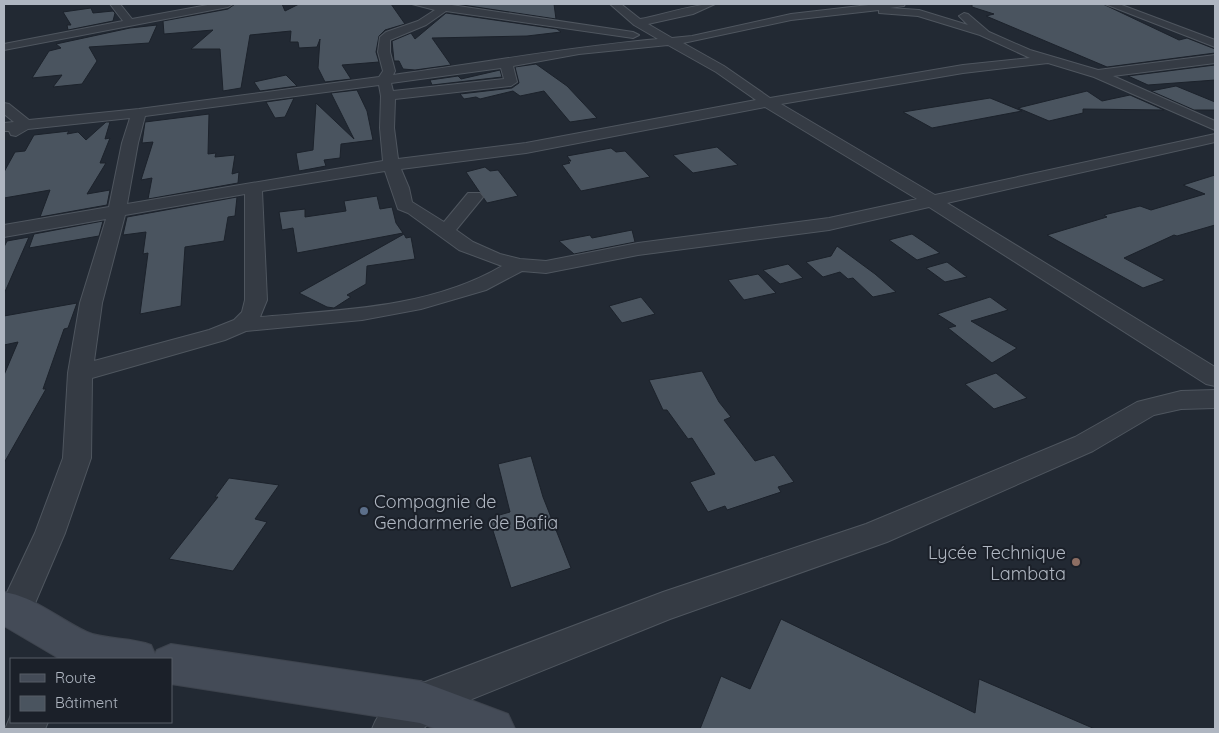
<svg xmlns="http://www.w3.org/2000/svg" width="1219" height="733" font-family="Quicksand,sans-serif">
	<rect width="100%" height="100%" fill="#222933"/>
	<!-- building -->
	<path fill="#4a545f" stroke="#1c222b" d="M235 4H282L285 11 299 4H391L405 24 385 30 379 36 376 52 379 62 342 65 351 79 325 82 318 68 320 39 317 47 299 48 298 42H290L291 31 250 35 241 88 223 91 220 49H191L213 30 164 34 163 21 228 9Z
		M456 4H554L556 19Z
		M972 4H1103L1179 40 1187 38 1215 49V53L1107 67 986 16 994 14 972 7Z
		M91 8 93 13 113 11 115 13 113 21 68 30 67 25H71L63 12Z
		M446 13 557 29 561 32 527 36 432 38 451 65 415 70 403 69 399 61H394L392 41 411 33 415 39Z
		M157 25 149 43 89 47 97 61 82 84 53 87 62 75 32 78 49 51 61 48 56 44 130 28Z
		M536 64 567 86 597 118 570 122 544 91 520 96 513 91 480 99 476 97 464 99 460 94 512 88 519 83 515 67Z
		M1215 65V80L1148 85 1128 76Z
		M500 70 502 77 432 85 430 80 458 76 461 79Z
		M286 75 297 86 260 91 254 82Z
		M1176 86 1215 102V110H1194L1151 91Z
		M357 90 367 111 373 140 341 144 340 158 324 160 326 166 299 171 296 153 313 150 316 103 354 139 331 93Z
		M1087 91 1102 101 1130 95 1164 110 1083 109V113L1049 121 1018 108Z
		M294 98 285 117 275 118 266 102Z
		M990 98 1022 111 932 128 903 112Z
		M209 114 208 154 216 153 215 157 235 155 232 174 239 172 238 183 148 199 152 178 141 180 153 142 142 143 145 122Z
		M106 122H110L105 139 110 138 100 163H106L87 194 110 190 107 205 40 217 50 190 4 198V172L15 152 25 151 34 135 69 131 67 134 78 132 86 140Z
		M717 147 738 165 693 173 673 155Z
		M611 148 616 152 625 151 650 177 581 191 562 165 570 163 568 161H571L567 156Z
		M485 167 490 171 498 170 518 196 487 203 466 172Z
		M1215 175V225L1177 236 1174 235 1124 258 1165 280 1143 288 1047 235 1107 217 1104 215 1140 206 1151 210 1205 194 1183 185Z
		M377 196 380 209 392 207 396 223 403 233 297 253 293 228 282 230 279 212 305 209V217L346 211 344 201Z
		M237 197 235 216 228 217 224 241 185 247 181 306 140 314 148 253 143 254 146 232 123 235 127 217Z
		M103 221 99 236 29 248 34 234Z
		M632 230 635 242 574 254 559 241 590 235 592 238Z
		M404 234 406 238 411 237 415 259 367 266 366 284 347 295 351 297 334 308 327 307 299 293Z
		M912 234 940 253 917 260 889 240Z
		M29 237 4 294V247L7 241Z
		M837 246 875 274 896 292 873 297 853 278 848 279 840 272 823 277 806 262 831 256Z
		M947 262 967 277 945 282 926 268Z
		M788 264 803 278 780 284 763 270Z
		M758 274 776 293 744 300 728 280Z
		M641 297 655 314 622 323 609 306Z
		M990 297 1008 310 971 321 1017 348 992 363 948 328 956 326 937 314Z
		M77 303 68 328 64 329 43 389H46L4 463V375L18 342 4 345V316Z
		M702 371 719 402 731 417 724 420 755 461 774 455 794 482 778 487 781 492 727 510 725 506 708 512 690 482 715 474 692 438 688 439 667 410H663L649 380Z
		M996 373 1027 398 994 409 965 384Z
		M531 456 543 497 571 568 511 588 489 518 510 512 498 464Z
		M229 478 279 485 255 519 267 522 233 571 169 559 218 497H215Z
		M781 619 975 713 979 679 1095 729H700L721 676 750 689Z"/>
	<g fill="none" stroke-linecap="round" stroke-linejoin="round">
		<!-- minor casing -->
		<g stroke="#4f565f" stroke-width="2">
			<path id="minor" d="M110 4H120L132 19 213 4H233L228 7 4 50V44L123 21Z
				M412 4H445L633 32 639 35 633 38 446 11 426 25 390 40V52L395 71 393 75C482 63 569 47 658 39L634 25 610 4H621L640 19C663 15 693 4 715 4L693 14 648 24 672 38 692 36 791 14 877 4H905L904 6 890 8 919 10 968 25 959 16 964 13 968 14 989 32 1030 50 1098 70 1215 55V63L1113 76 1215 121V130L1094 77 1048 63 963 73 781 104 935 195 1215 134V142L947 203 1215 367V386L1206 384 929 207 829 230 638 255 546 273 522 271 486 290 421 309 362 320 246 331 225 340 92 378 91 458 65 533 27 622 15 626 4 622V599L35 533 63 458 68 373 80 303 106 219 4 237V225L109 207 122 143 130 118 28 129 16 136 11 135 9 131H4V123L14 122 4 114V103L9 104 29 120 139 109 379 77 383 71 378 52 380 37 386 32 418 21 435 10ZM879 10V13L918 16 980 35 1030 58 963 65 770 98 724 66 683 43 791 20ZM668 45 716 72 756 100 526 143 398 159 394 128 395 99 511 86 517 82 513 66 579 54ZM501 68 504 79 393 91 391 83ZM379 85 381 96 380 128 383 161 127 204 138 143 145 116ZM765 107 917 199 829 218 638 243 546 261 520 259 500 254 473 242 456 230 483 197 480 193H468L444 222 412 202 409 188 401 169 526 153ZM385 171 398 209 408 213 459 250 502 266C430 308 341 310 260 317L267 300 262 191ZM245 194V300L242 312 234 320 209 330 94 361 102 303 125 215Z
				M1105 4H1119L1215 40V47Z
				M1215 390V408L1181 409 1154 415 1093 451 887 542 670 619 420 720 407 715 402 702 407 689 420 684 663 592 866 524 1075 437 1137 402 1181 391Z
				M11 715V722H48L45 729H5Z"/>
		</g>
		<!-- tertiary casing -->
		<g stroke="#4f565f" stroke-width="2">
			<path id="tertiary" d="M420 681 435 687 441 702 435 717 423 729H372C380 707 399 690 420 681Z"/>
		</g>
		<!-- secondary casing -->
		<g stroke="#3e444e" stroke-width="2">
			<path id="secondary" d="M4 592C35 597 59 619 87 632 105 640 131 637 151 645L155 654 157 650 171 644 420 681 508 714 515 729H436L420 723 171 684V659H60L4 626Z"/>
		</g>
		<!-- minor -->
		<use href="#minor" fill="#353b44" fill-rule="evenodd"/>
		<!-- tertiary -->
		<use href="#tertiary" fill="#353b44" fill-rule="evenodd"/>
		<!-- secondary -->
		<use href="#secondary" fill="#444b57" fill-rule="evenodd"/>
	</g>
	<!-- markers -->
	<circle fill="#5c6f8a" stroke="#1b2029" stroke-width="2" cx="364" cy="511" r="5"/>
	<circle fill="#8d6e63" stroke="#1b2029" stroke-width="2" cx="1076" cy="562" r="5"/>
	<g text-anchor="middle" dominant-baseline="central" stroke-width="4" stroke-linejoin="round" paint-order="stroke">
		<!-- near-poi labels -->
		<g font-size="18" fill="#afb6c1" stroke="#1b2029" text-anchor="start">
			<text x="374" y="501">Compagnie de<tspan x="374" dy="21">Gendarmerie de Bafia</tspan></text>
			<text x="1066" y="552" text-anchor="end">Lycée Technique<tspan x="1066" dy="21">Lambata</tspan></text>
		</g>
	</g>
	<!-- border -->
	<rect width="1219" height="733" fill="none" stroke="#afb6c1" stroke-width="10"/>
	<!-- legend -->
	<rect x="10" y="658" width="162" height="65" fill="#1b2029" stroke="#565c66"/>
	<rect x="20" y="674" width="25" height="8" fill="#444b57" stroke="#565c66"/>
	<text x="55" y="683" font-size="15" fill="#afb6c1">Route</text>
	<rect x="20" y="696" width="25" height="15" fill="#4a545f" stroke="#565c66"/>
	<text x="55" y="708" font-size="15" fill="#afb6c1">Bâtiment</text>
</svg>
